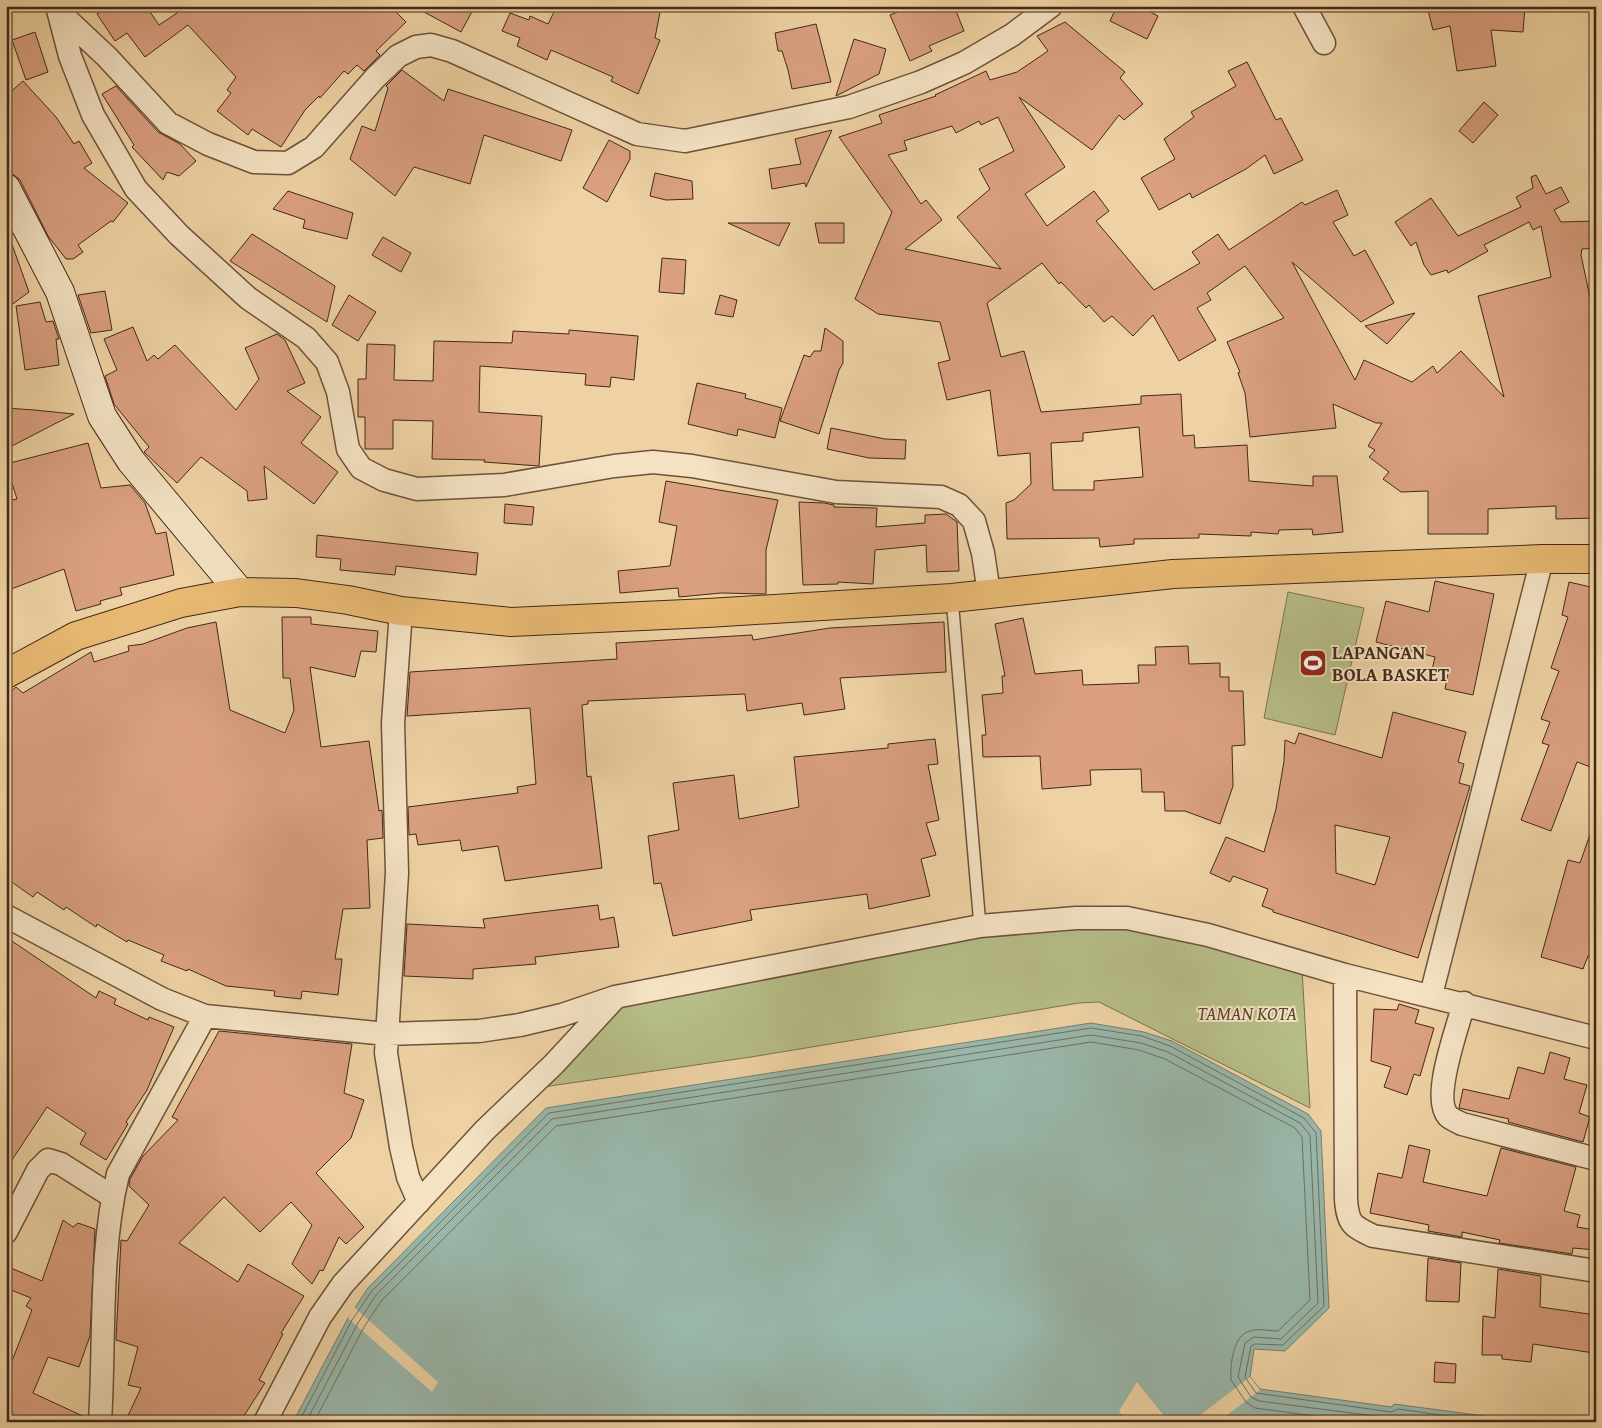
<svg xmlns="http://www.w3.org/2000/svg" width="1602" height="1428" font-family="'Gentium Book Plus',serif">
	<rect width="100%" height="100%" fill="#eed2a3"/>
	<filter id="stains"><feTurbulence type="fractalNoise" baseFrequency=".004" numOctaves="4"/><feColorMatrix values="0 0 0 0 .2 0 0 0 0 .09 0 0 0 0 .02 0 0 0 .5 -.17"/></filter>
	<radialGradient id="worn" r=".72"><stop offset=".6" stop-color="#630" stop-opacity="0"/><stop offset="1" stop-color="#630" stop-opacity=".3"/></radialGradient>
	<!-- green -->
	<path fill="#b6bd87" stroke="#7c7250" d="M1288 592 1364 608 1335 735 1264 718Z
		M1113 923 1302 969 1310 1108 1099 1002 1079 1003 751 1057 536 1088 608 1010 927 942Z"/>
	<!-- water -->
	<path fill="#99b7aa" stroke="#767e70" d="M1091 1023 1144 1032 1172 1041 1308 1114 1321 1131 1329 1308 1285 1351 1254 1349 1250 1377 1260 1389 1392 1407 1394 1404 1529 1422H293L348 1318 368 1288 546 1108Z"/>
	<!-- pier -->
	<path fill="#eed2a3" d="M354 1307 438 1382 432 1392 348 1318Z
		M1250 1377 1260 1390 1218 1422H1191Z
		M1137 1382 1169 1422H1127L1119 1411Z"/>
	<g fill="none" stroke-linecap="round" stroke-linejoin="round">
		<!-- shore -->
		<path stroke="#6e7062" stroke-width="1" d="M299 1422 352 1320 372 1291 549 1113 1091 1028 1142 1036 1170 1046 1304 1118 1316 1133 1324 1306 1283 1345 1255 1344 1251 1346 1245 1377 1256 1393 1391 1412 1398 1409 1491 1422
			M306 1422 358 1323 376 1295 552 1119 1091 1035 1141 1043 1168 1052 1300 1123 1310 1135 1318 1303 1281 1339 1254 1337 1245 1343 1238 1377 1251 1397 1259 1401 1390 1418 1400 1416 1444 1422
			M314 1422 364 1327 382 1300 556 1126 1091 1042 1139 1050 1165 1059 1295 1128 1302 1137 1310 1300 1278 1331C1269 1331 1258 1328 1250 1331 1233 1335 1230 1365 1231 1380L1246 1402 1255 1408 1359 1422"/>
	</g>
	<!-- building -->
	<path fill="#daa080" stroke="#42281a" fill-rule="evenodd" d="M108 6H146L159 25 177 13 172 6H390L406 22 376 51 380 55 364 71 357 65 348 74 344 71 320 98 319 96 305 110 281 147 252 129 248 135 217 111 231 93 227 90 236 77 188 25 145 57 127 33 115 41 97 14Z
		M413 6H475L461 32Z
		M557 6H634L660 12 655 38 660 40 638 94 611 81 613 77 551 50 547 60 517 46 520 38 502 31 510 13 529 20 530 16 548 24Z
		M913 6H954L964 31 929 46 932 51 910 61 890 15Z
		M1117 6H1139L1158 16 1147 39 1110 21Z
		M1427 6H1525L1523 32 1491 30 1496 66 1457 71 1450 26 1433 30Z
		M1065 22 1125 72 1120 78 1143 104 1124 120 1119 115 1092 150 1019 97 1065 167 1025 194 1047 226 1094 191 1109 211 1096 221 1154 290 1200 263 1192 252 1218 234 1229 250 1302 202 1305 205 1337 190 1348 215 1333 222 1354 256 1365 250 1394 303 1361 322 1292 262 1355 380 1364 360 1412 382 1433 366 1437 373 1461 351 1504 397 1478 296 1551 277 1541 226 1533 230 1529 222 1484 245 1488 251 1448 273 1447 270 1431 275 1424 265 1416 242 1411 246 1395 222 1431 198 1458 236 1521 207 1516 197 1533 188 1531 177 1536 175 1546 194 1561 187 1569 202 1554 210 1561 222 1596 221V248L1582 249 1581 255 1596 326V518L1556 519V506L1488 509V534H1428V491L1401 492 1383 479 1389 472 1369 457 1375 450 1368 446 1382 423H1376L1333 404 1336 428 1250 437 1245 393 1238 373 1240 372 1227 342 1284 318 1245 266 1207 293 1211 300 1197 308 1216 340 1179 361 1153 315 1133 336 1112 316 1104 322 1089 305 1086 308 1061 282 1059 284 1042 263 987 303 1001 357 1024 351 1041 412 1141 404V396L1181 394 1183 436 1194 435 1195 448 1247 445 1249 481 1313 486V476H1337L1343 532 1313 535 1312 529 1279 530 1278 534 1251 532V536L1199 534V538L1134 539V544L1100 547 1099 538 1007 539 1006 503 1014 500 1031 484 1030 453 998 456 990 390 947 400 938 363 950 360 940 322 878 314 855 299 892 212 839 137 882 123 879 115 936 96 935 95 986 71 990 80 1017 72 1048 51 1037 36ZM998 117 1014 151 979 169 990 189 957 217 1001 269 905 249 942 220 926 200 921 204 888 155 907 150 904 141 952 126 956 133 979 121 981 125ZM1139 427 1143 477 1094 481V490H1053L1051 443 1083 441V433Z
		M816 24 831 82 792 89 788 70 782 51H778L775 33Z
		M35 32 48 72 26 80 12 40Z
		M854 39 886 49 879 74 836 96Z
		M1247 62 1276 120 1281 118 1303 160 1274 174 1265 155 1246 169 1192 198 1190 193 1159 210 1141 178 1175 159 1164 139 1194 117 1191 112 1236 86 1228 71Z
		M402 70 444 101 448 89 572 130 561 161 484 135 470 184 414 167 395 196 350 159 362 126 375 131 388 88 386 86Z
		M23 81 56 117 74 144 79 141 92 163 84 168 128 203 113 222 111 221 78 245 83 252 73 259H66L48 236 20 180 14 175 6 172V96Z
		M116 86 158 132 180 144 196 161 179 176 167 172 163 180 132 147 134 145 102 94Z
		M1484 102 1498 115 1473 143 1459 131Z
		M832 130 806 187 805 183 772 189 769 169 801 164 795 139Z
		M609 140 630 151V159L607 202 583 188Z
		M655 173 692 181 693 199 666 200 650 196Z
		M288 191 353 213 347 239 303 228 305 220 273 209Z
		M728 223H790L779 246Z
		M815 223H844V243H819Z
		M252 234 335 286 327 322 230 261Z
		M9 236 29 292 6 309V237Z
		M383 237 411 253 401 272 372 255Z
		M662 258 686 260 684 294 659 292Z
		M105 291 112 330 91 333 78 295Z
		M349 295 376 312 358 341 332 325Z
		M720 295 737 300 733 317 715 314Z
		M40 302 46 322 53 321 59 339H56L59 365 25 370 16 306Z
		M1415 313 1387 344 1365 326Z
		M133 327 147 361 154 355 158 359 175 345 236 410 259 379 245 348 277 334 285 340 305 383 287 391 321 417 301 443 338 472 314 504 264 466 267 499 248 501 247 491 201 457 177 483 144 452 149 447 114 404 105 376 117 370 104 339Z
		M825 328 843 341V363L839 370 819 434 780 421 804 355 810 357 814 351H821Z
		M569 330 638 336 634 380 611 377 610 387 585 385 586 374 480 366 479 412 542 416 539 466 484 462 485 460 432 459 433 421 393 420V449H365V417H358V379H366L367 344 395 345 394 380 433 381 434 341 512 343 513 331 569 334Z
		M697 383 746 394 745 398 782 408 775 438 738 429 737 436 688 424Z
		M6 408 34 410 74 414 6 449Z
		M831 428 885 439 906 440 905 459 869 458 827 449Z
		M88 443 101 488 130 485 145 503 156 534 166 532 174 575 120 588 122 595 100 601 101 604 76 611 64 569 6 591V501L17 499 6 464Z
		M666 481 778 500 766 550V594L721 593 679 597 678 588 620 593 618 571 670 566 677 526 659 522Z
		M799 502 824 503 834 505V507L877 508 876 527 925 523V515L946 514 957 522 959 571 927 572 926 545 875 550 873 584 838 582V584L803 585Z
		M505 504 534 507 532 525 504 523Z
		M317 535 478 553 476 575 396 566 395 575 340 570 341 559 316 557Z
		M1435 581 1494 594 1473 695 1445 689 1448 673 1432 670 1435 657 1376 642 1386 601 1429 612Z
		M1569 582 1595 588 1591 606 1596 607V769L1577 762 1551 831 1521 820 1549 745 1542 743 1550 722 1541 719 1559 671 1551 668 1568 617 1562 615Z
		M282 617H311V624L378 631 376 652 361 651 355 677 310 667 321 747 369 741 379 811 382 810 383 838 367 840 370 908 343 909 335 959H342L338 995 302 991 301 999 274 996 275 991 226 986 188 969 187 971 161 961 164 955 128 940 127 942 97 924 96 927 66 907 64 910 37 892 33 897 6 878V696L16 687 23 693 91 652 94 662 129 651 128 646 143 644 187 628 216 622 230 710 285 733 294 710 290 678H283Z
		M1023 618 1035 674 1082 670 1083 685 1139 683 1138 665H1156L1155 647 1188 646 1189 664 1220 663V677H1229V691H1243L1245 745 1232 746 1233 786 1220 824 1185 811H1165L1164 792H1142L1141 769 1090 770 1091 785 1042 789 1040 756 983 757 982 735H986L982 695 1003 693 1002 676H1005L995 624Z
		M944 622 946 672 840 678 845 709 804 715 802 703 747 711 745 694 588 701V704L582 705 587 777 591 776 602 868 505 881 498 846 462 851 460 840 418 845 416 834 409 835 408 807 518 793 517 787 536 784 530 708 407 716 410 672 617 659 616 643 752 635 753 640 830 628Z
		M1393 712 1466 732 1458 762 1464 764 1459 783 1470 786 1418 958 1273 912V910L1262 906 1268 889 1233 876 1230 882 1210 873 1226 837 1264 852 1276 809 1284 761 1285 740 1295 744 1299 733 1382 758ZM1335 825 1390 837 1375 885 1336 873Z
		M935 739 938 764 928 765 939 820 926 823 936 855 921 859 930 896 869 909 867 894 750 910 752 920 673 936 661 883 654 884 648 836 679 830 673 783 734 775 739 819 799 807 794 757 888 748V744Z
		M1593 826 1596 827V958L1588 956 1583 969 1541 957 1568 860 1580 863Z
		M598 905 600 920 614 917 619 947 535 957 536 964 473 969V979L404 976 407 924 485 928 483 919Z
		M6 937 96 998 99 991 116 999 114 1004 148 1020 149 1017 174 1027 147 1090 126 1122 128 1124 106 1160 80 1144 86 1133 47 1107 6 1169Z
		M1399 1004 1419 1010 1415 1023 1434 1028 1420 1076 1414 1074 1407 1095 1384 1087 1391 1067 1371 1061 1374 1009 1397 1010Z
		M219 1031 352 1044 344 1093 364 1100 351 1138 316 1173 364 1227 346 1244 339 1237 323 1271 320 1270 312 1284 292 1264 312 1225 291 1202 260 1232 224 1197 179 1243 238 1282 248 1264 304 1296 281 1333 283 1334 259 1380 265 1383 240 1422H125L141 1388 128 1385 138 1347 116 1340 121 1240 127 1241 149 1205 129 1186 130 1179 143 1156 178 1120 172 1117Z
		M1550 1052 1570 1058 1564 1079 1587 1085 1579 1113 1590 1117 1583 1142 1508 1122 1509 1119 1459 1108 1463 1089 1509 1099 1518 1067 1544 1074Z
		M1409 1145 1430 1150 1423 1182 1487 1196 1501 1148 1576 1167 1564 1211 1580 1215 1577 1227 1596 1230V1250L1573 1248 1572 1254 1499 1243 1500 1240 1462 1232V1237L1428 1231 1429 1225 1370 1213 1378 1173 1402 1178Z
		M63 1220 73 1227 78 1223 95 1229 90 1336 79 1367 48 1357 33 1393 87 1418V1422H6V1376L32 1310 26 1306 31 1298 6 1288V1266L42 1281Z
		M1428 1258 1461 1263 1459 1302 1426 1301Z
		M1498 1269 1541 1276 1540 1307 1596 1315 1594 1353 1533 1344 1531 1362 1502 1359V1355H1482L1483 1316 1495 1318Z
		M1435 1362 1456 1364 1455 1383 1434 1382Z"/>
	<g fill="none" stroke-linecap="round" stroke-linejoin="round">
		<!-- lane casing -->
		<g stroke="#6d523c" stroke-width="14">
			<path id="lane" d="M952 598 980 926"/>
		</g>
		<!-- street casing -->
		<g stroke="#6d523c" stroke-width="25">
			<path id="street" d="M57 6 70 56 93 115 136 189 179 235 248 298 306 338 327 362 338 392 348 449 361 468 384 480 417 489 504 485 614 466 653 462 692 466 836 492 941 497 959 505 974 521 983 553 989 593
				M1304 6 1324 43
				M59 12 107 57 168 123 208 144 254 162 288 163 314 147 375 78 398 56 416 47 431 45 452 51 637 134 685 141 849 107 921 82 964 63 1012 35 1051 6
				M401 611 393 723 397 873 386 1053 401 1147 408 1177 419 1202
				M6 916 162 999 205 1016 387 1034 479 1031 520 1025 562 1015 615 997 980 926 1076 918H1127L1208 935 1345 975 1596 1038
				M1345 975 1346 1200C1348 1224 1352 1226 1373 1236L1596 1271
				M1431 995 1542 559
				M1464 1003C1458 1027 1431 1097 1448 1116 1451 1119 1458 1122 1462 1124L1596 1159
				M6 1232 38 1170 48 1160 61 1164 113 1197
				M100 1422C105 1342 99 1252 118 1174L205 1016
				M265 1422 320 1317 343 1284 485 1130 554 1064 615 998"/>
		</g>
		<!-- secondary casing -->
		<g stroke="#42281a" stroke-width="30">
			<path id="secondary" d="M6 188 60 292 102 416 131 461 240 592"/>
		</g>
		<!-- highway casing -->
		<g stroke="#42281a" stroke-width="30">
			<path id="highway" d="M6 674 76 636 181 603 240 592 296 593 348 600 401 611 511 622 708 613 952 598 1173 574 1542 559H1596"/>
		</g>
		<!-- lane -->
		<use href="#lane" stroke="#f4e2c3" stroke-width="11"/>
		<!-- street -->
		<use href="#street" stroke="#f4e2c3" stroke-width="22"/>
		<!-- secondary -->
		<use href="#secondary" stroke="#f4e2c3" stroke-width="28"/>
		<!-- highway -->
		<use href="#highway" stroke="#e7b972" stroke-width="28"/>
	</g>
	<!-- icons -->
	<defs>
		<g id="stadium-square" transform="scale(1.4375)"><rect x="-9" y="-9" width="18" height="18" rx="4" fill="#8f2418" stroke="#f4e2c3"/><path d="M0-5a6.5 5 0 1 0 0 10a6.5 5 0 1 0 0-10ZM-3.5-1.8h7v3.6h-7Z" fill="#fff"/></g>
	</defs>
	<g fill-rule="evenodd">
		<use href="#stadium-square" x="1313" y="663"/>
	</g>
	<g text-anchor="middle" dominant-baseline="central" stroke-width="4" stroke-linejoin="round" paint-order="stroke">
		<!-- poi labels -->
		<g font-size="19" font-weight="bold" fill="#42281a" stroke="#f4e2c3" text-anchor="start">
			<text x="1332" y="652">LAPANGAN<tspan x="1332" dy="22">BOLA BASKET</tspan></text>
		</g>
		<!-- park labels -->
		<g font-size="19" font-style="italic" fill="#594630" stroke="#f4e2c3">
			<text x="1247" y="1013">TAMAN KOTA</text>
		</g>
	</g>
	<!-- margin -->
	<rect width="1602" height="1428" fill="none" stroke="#eed2a3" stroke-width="25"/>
	<rect x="8" y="8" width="1587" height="1413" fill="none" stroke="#42281a" stroke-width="2.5"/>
	<rect x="12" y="12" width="1577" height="1403" fill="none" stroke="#42281a"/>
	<rect width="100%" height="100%" filter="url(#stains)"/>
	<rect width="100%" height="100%" fill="url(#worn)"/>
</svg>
